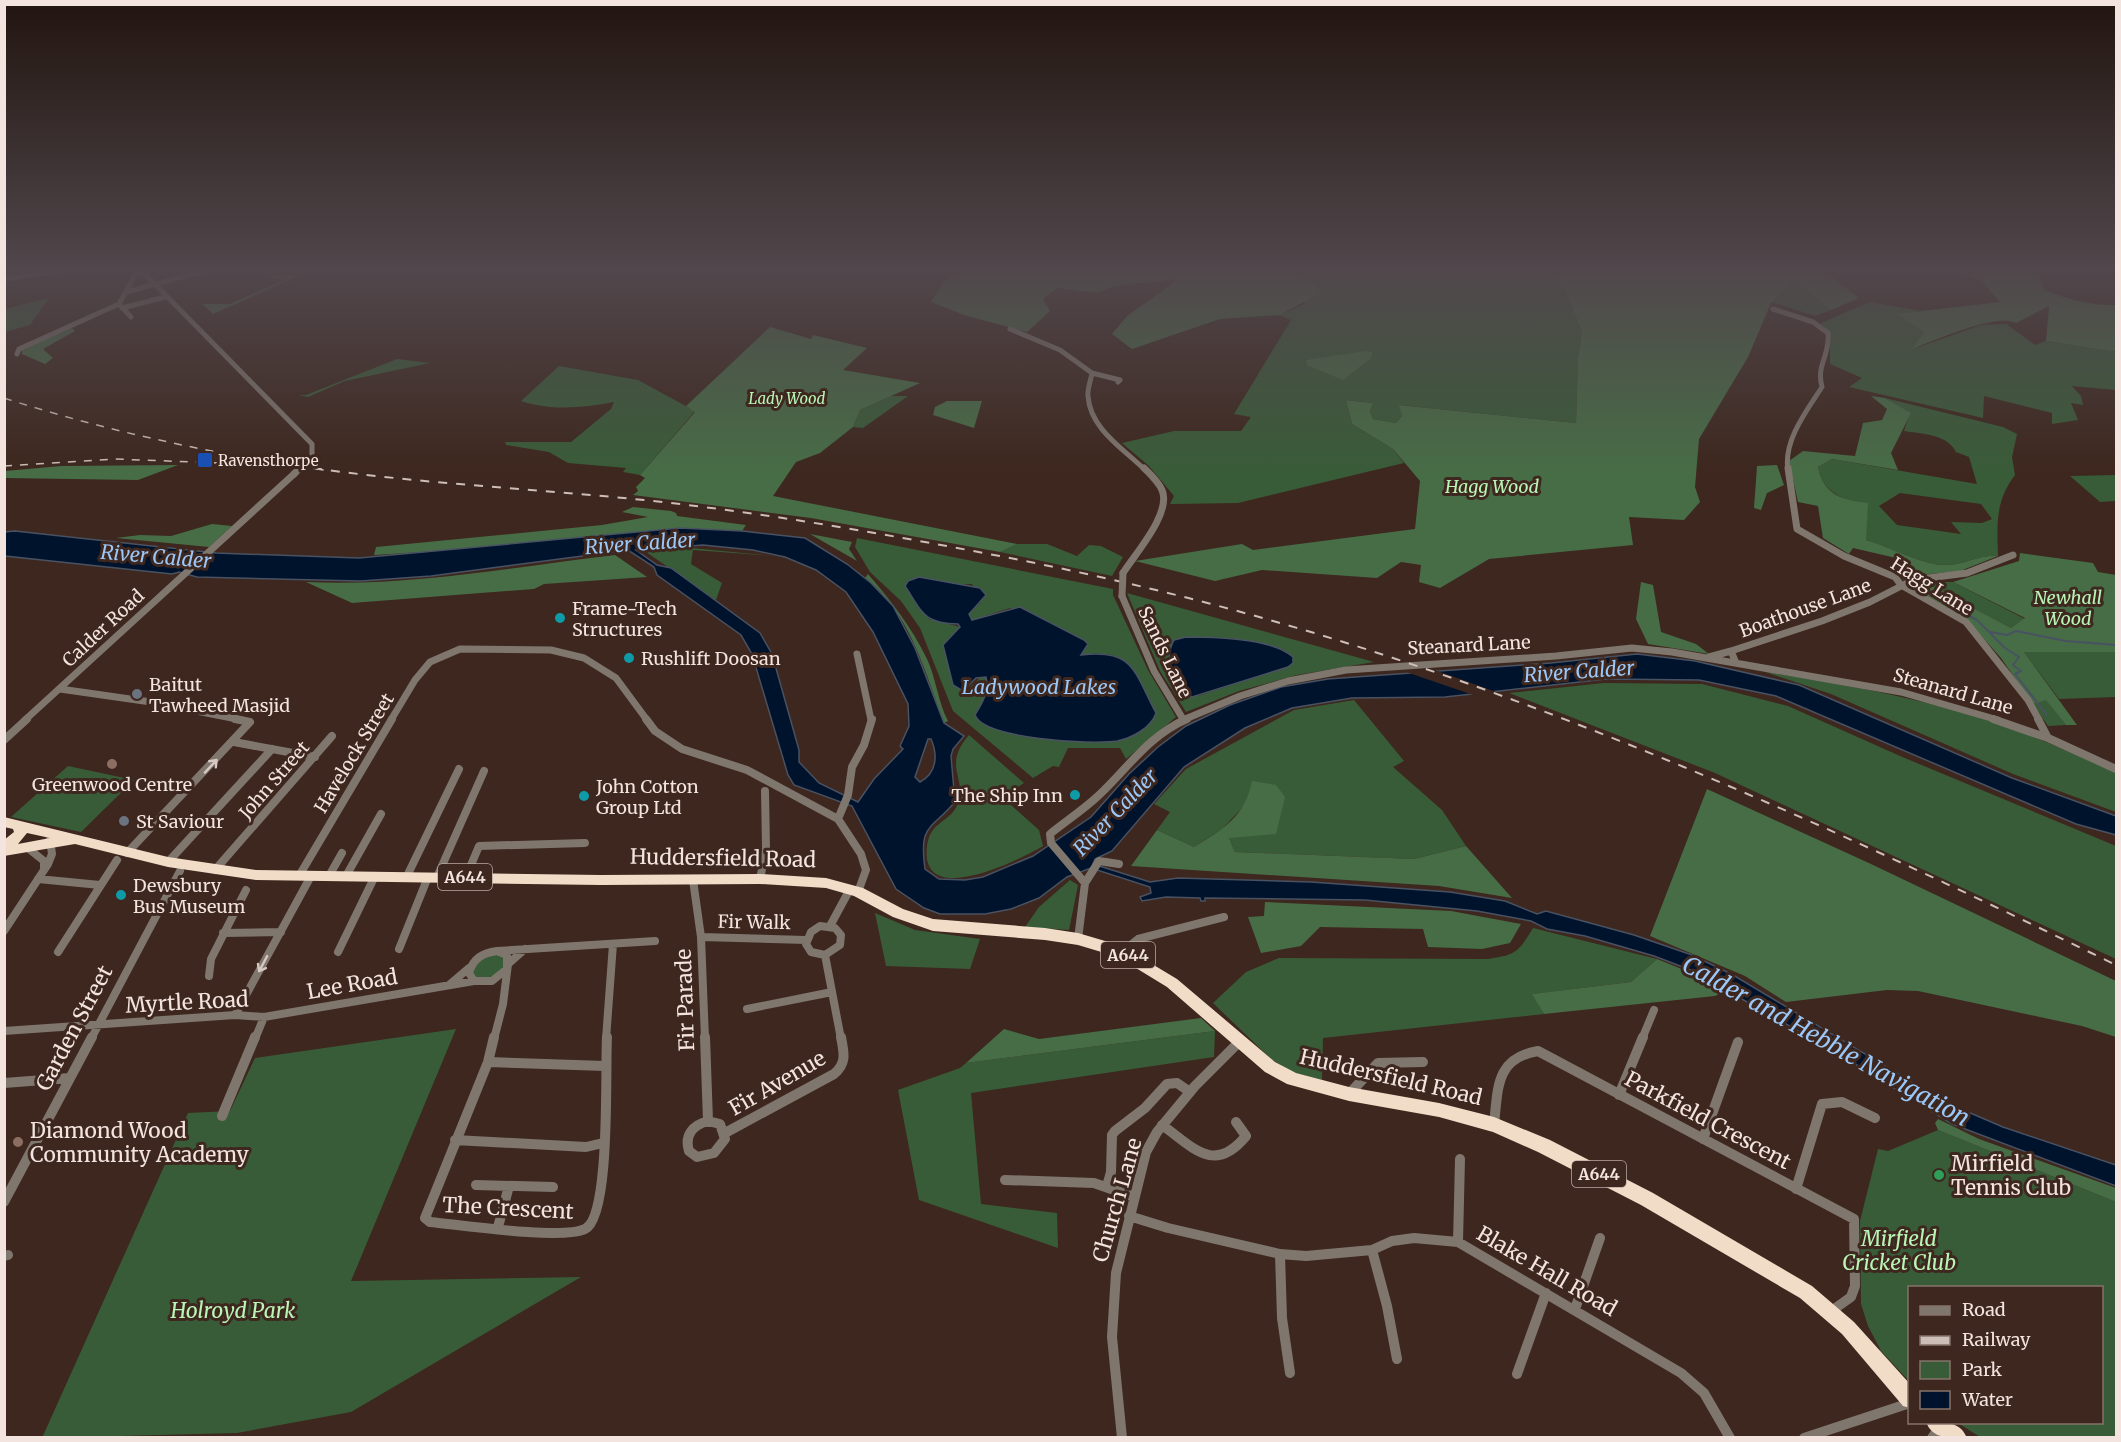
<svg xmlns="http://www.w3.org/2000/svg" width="2121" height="1442" font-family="Merriweather,serif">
	<rect width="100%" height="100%" fill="#3d271e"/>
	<!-- green -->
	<path fill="#395c38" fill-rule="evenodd" d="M1290 271H1527L1530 274 1554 279 1565 290 1582 332 1578 357 1576 423 1400 405 1402 416 1396 423 1373 419 1370 411 1373 403 1346 400 1352 424 1393 449 1404 463 1238 503 1170 504 1174 496 1149 466 1122 443 1174 431H1241L1251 417 1234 414 1291 320 1280 315 1304 304 1312 281Z
		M1794 278 1831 310 1815 316 1772 302Z
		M49 298 30 325 5 332 4 309Z
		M1869 302 1921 311 1897 314 1924 332 1913 349 1981 325 2006 324 2035 345 2046 341 2116 352V390L2072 386 2081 396 2083 405 2071 403 2078 420 2052 424V413L1984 396 1983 418 1849 387 1862 378 1830 364V333L1819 324Z
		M397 359 430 363 345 381 308 397 299 395H306Z
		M559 366 638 380 695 411 640 475 623 472 626 468 568 463 549 452 506 445 505 442H571L611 409 614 402C582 408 552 411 521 401Z
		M891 396H908L863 428 853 427 860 410Z
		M1885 398 2003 427 2017 434 2012 457 2015 475C1995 501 1997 525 1998 556 1980 554 1965 565 1947 565 1923 566 1891 547 1866 540L1849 501C1832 493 1822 487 1818 467L1832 459 1977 484 1969 457 1956 452C1947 434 1923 434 1904 431L1910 413ZM1900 493 1981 504 1992 519 1982 523 1951 522 1961 534 1897 525 1879 506Z
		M2116 475V501L2100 502 2070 476Z
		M857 538 1113 589V595L1148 670 1176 717 1126 759 1120 748H1068L1059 767 1053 766 1033 778 953 711 920 628 901 601 870 572 855 547ZM972 584 981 602 969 614V618L972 620 1010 608 1080 655 975 715C982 703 990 691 986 677L983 675 968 689 948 639 960 627 929 619 905 587Z
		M1017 544H1047L1077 556 1089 545 1101 546 1123 557 1112 576 1000 552Z
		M691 548 774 556 693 550 691 564 722 583 716 600 646 552Z
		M1925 582H1953L2025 619 2011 628Z
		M1127 593 1374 662 1297 675 1239 691 1186 712 1160 671ZM1186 637H1214L1256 643 1293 662 1287 667 1198 696 1174 640Z
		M2024 652H2116V697L2059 699Z
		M1765 672C1836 682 1907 696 1976 716 2024 731 2070 752 2116 772V812L2013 774 1831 694Z
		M1604 683 1702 684 1788 706 1900 756 2116 846V959L1715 773 1509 693Z
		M2046 699 2066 725 2048 726 2033 704Z
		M1354 700 1404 761 1393 767 1442 810 1466 846 1414 859 1235 852 1229 838 1247 803 1222 829 1194 847 1157 830 1170 812 1154 804 1186 769 1294 710Z
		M969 735 1024 783 1002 797 1039 830 1043 846C1018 861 919 910 927 846 930 820 951 823 958 803 967 777 942 766 969 735Z
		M68 766 134 780 81 832 11 817Z
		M1070 880 1078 885 1069 930 1025 927 1039 907Z
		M875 913 915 930 980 939 970 969 886 966Z
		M1533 928 1657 959 1631 982 1533 994 1544 1014 1323 1038 1322 1080 1292 1072 1271 1059 1213 1003 1246 972 1279 958 1487 959C1515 955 1518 953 1533 928Z
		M502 952 507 969 479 983 469 968 472 962Z
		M456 1029 351 1281 581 1277 351 1412 237 1433 42 1438 188 1113 230 1111 255 1058Z
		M1215 1031 1214 1057 971 1093 981 1204 1057 1213 1058 1248 919 1200 898 1090 960 1068 966 1063Z
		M1938 1130 2116 1202V1437H1980L1958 1423 2102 1422V1288H1910L1909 1381 1881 1351 1868 1326 1861 1304 1860 1221 1878 1149 1888 1151Z"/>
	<!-- forest -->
	<path fill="#476d46" d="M957 271H1290L1312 281 1320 293 1280 315 1220 319 1132 349 1112 334 1127 316 1176 281 1172 279C1148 285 1119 280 1098 293L1057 288 1043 299 1050 311 1027 332 967 316 931 302 944 281Z
		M1527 271H1824L1859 298 1831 310 1794 279 1771 303 1748 357 1699 439 1695 487 1700 502 1684 520 1629 517 1633 545 1489 559 1440 588 1419 582 1421 565 1401 562 1377 578 1262 570 1215 581 1135 561 1242 544 1253 550 1415 529 1420 481 1393 449 1352 424 1346 400 1373 403 1370 411 1373 419 1396 423 1402 416 1399 405 1576 423 1578 357 1582 332 1565 290 1554 279 1530 274Z
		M1957 271H2038L2044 290C2068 299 2091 306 2116 305V352L2046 341 2049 306 2016 323C1994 313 1935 341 1912 349L1924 332 1896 314 2000 302 1982 281Z
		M303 274 213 314 202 304H230L283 280 264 275Z
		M770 327 811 339 813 335 867 348 843 370 920 383 860 410 853 427 820 453 796 462 773 496 1017 544 1000 552 811 518 633 495 638 491 636 487 645 478 640 475 695 412 686 406Z
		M72 328 75 331 43 349 53 358 45 364 22 354V349Z
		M1366 351 1372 352 1371 358 1343 380 1307 365 1306 360Z
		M1871 396 1885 398 1911 413 1891 453 1898 470 1832 459 1818 467C1823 494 1843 501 1868 503L1866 540C1891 547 1923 566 1947 565 1965 565 1980 554 1998 556L1960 571 1910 576 1903 580 1896 558 1853 548 1849 554 1823 538 1818 506 1798 502 1789 461 1803 451 1855 456 1863 423 1882 420 1887 409Z
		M947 401H982L974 428 933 415 935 407Z
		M178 465 138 480 5 478V471L61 466Z
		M1777 465 1784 485 1767 493 1761 510 1754 508 1757 466Z
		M633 507 671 511 676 513 677 516 746 525 742 531 680 528 456 550 374 555 376 547 602 525 648 517 622 512Z
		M212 524 232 526 209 547 116 538 140 535 171 536Z
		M810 534 852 542 849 549 857 561Z
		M2020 553 2093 563 2098 572 2116 575V652H2024L2077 725H2066L2046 700 2033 704 2001 658 1967 620 1908 586 1925 582 2011 628 2025 618 1953 582 2019 561Z
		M615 555 647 577 544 584 534 589 352 603 306 582C409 587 513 567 615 555Z
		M868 574C891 601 911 626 927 659 936 678 938 702 948 721L944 723C925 672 910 612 865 578Z
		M1641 582 1653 585 1661 632 1696 644 1709 654 1648 644 1636 619Z
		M1252 781 1276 785 1285 797 1276 834 1229 838 1235 852 1414 859 1466 846 1512 898 1439 886 1131 866 1157 830 1194 847C1223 829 1245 817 1252 781Z
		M1707 789 1871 864 2116 981V1037L2082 1026 1918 991 1887 990 1786 1002 1745 976 1650 936Z
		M1265 902 1451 911 1521 924 1510 943 1482 949 1428 947 1423 929 1320 927 1301 946 1261 953 1248 917 1264 916Z
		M1657 959 1706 979 1725 991 1715 996 1544 1014 1532 994 1631 982Z
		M1201 1018 1215 1031 966 1063 1004 1029 1039 1039Z
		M1938 1119 1979 1139 2116 1188V1202L1938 1130 1935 1123Z"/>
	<!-- water -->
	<path fill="#00132c" stroke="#495262" stroke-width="1.5" fill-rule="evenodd" d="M680 528 742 531 805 538 847 564 871 583 893 606 915 648 944 723 964 736 953 749 951 756 955 802C930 831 919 824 925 869L939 879 965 880 983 877 1033 856 1091 817 1129 774 1158 747 1186 726 1230 705 1281 687 1328 679 1551 663 1637 654 1695 661 1799 685 2012 778 2116 816V835L2076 824 1776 696 1699 680 1606 679 1445 697 1352 698 1292 708 1245 728 1184 767 1112 851 1095 859 1093 864 1150 882 1178 878 1311 882 1450 892 1505 901 1537 914 1546 911 1634 935 1692 955 1733 975 1947 1103 2003 1127 2116 1165V1186L1952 1124 1836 1052 1740 998 1709 977 1654 956 1585 936 1547 929 1531 921 1477 911 1365 900 1205 898V901H1201L1200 898 1166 897 1142 901 1140 897 1151 893 1150 887 1091 868 1067 877 1039 898 1011 909 985 914H940L924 908 896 889 852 806 794 785 788 775 752 654 741 635 657 575 654 567 628 550 431 576 361 581 197 577 179 572 172 574 5 556 4 532 15 531 216 553 359 558ZM703 545 753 550 785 557 816 570 846 592 873 632 908 704 909 726 900 746 903 749 874 779 858 802 819 783 799 762V750L772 654 760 633 671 568 657 565 636 550ZM928 739H931C938 755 937 773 920 782L915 777Z
		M919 577 980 588 986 595 969 614 972 620 1020 607 1084 640 1088 644 1081 655C1134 648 1134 672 1156 713 1151 728 1132 738 1117 741 1091 745 984 739 975 715 982 703 990 691 986 677L976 678 963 691 953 685 943 645 960 627 958 624C923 623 923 613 905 586L908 581Z
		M1186 637C1213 637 1273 638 1293 657V663L1288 667 1192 697 1179 690C1173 672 1164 657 1174 640Z"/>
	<!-- pier -->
	<path fill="#3d271e" d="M1432 669 1499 693 1476 696 1403 671Z"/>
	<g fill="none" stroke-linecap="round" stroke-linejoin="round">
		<!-- stream -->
		<path stroke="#495262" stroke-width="2" d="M1913 582 1925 591 1938 593 1937 597 1941 601 1977 620 2005 648 2019 657 2013 665 2021 671 2015 674 2047 715
			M1990 632 2007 635 2016 631 2066 641 2116 645"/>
		<!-- minor-far3 -->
		<path stroke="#7f766e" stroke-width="5" d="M142 271 312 444V456L308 461
			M4 279 58 271
			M126 292 204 271
			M122 308 165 297
			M1773 309 1813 322 1828 333C1830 357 1816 364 1822 387 1807 410 1783 441 1788 470
			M131 317 119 304 135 275 142 271
			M1010 329 1060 350 1092 373C1091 380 1087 389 1088 396 1090 429 1124 449 1145 470
			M17 354 19 349 119 304
			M1092 373 1120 380 1118 382"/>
		<!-- minor-far2 -->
		<path stroke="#7f766e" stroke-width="7" d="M1788 468 1797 529 1844 556 1895 577 1901 585 1966 622 2028 700 2039 720
			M1123 573C1135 554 1172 513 1162 490 1158 481 1150 474 1144 468
			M1122 596 1154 671 1183 719
			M857 654 871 720
			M1709 657 1731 651
			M1736 663 1731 651 1822 621 1870 602 1913 580 1967 573 2013 555
			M60 689 151 702 242 720
			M25 720 294 474
			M391 720 415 680 430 662 460 649 551 650 584 658 616 678 647 720
			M1183 720 1240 696 1288 681 1346 670 1556 656 1632 648 1672 652 1901 692 1998 720"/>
		<!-- minor-far1 -->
		<path stroke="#7f766e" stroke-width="8" d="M646 719 655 731 682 749 747 770 838 819 861 854 866 870 858 892
			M1993 719 2048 738 2116 769
			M2038 719 2048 738
			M4 740 27 719
			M234 742 315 757
			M838 819 848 795 852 767 864 745 872 719
			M29 849 44 861V869
			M127 853 250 722 235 719
			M168 862 272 749
			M215 870 332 736
			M299 876 392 719
			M329 876 342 853
			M346 876 381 814
			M407 876 459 769
			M437 877 484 771
			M466 877 479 846 585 843
			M38 879 100 885
			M760 879 766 849 765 791
			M693 880 701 937 705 1039
			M1085 883 1099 861 1119 864
			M820 926 835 928 841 935 840 945 825 955 811 952 806 944 811 932Z
			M830 926 850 889
			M4 931 48 864 52 854 50 840
			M223 933 281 932
			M701 937 806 940
			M1078 939 1085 883 1051 843 1050 834C1066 821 1083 810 1098 796 1127 769 1149 735 1187 719
			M399 949 428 877
			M497 951 655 941
			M497 951 507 955V969L492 981H474L469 973C473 958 483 953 497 951Z
			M58 952 117 860
			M338 952 375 876
			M1122 952 1138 939 1224 917
			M825 955 841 1039
			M209 976 211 959 246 890
			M449 985 469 968
			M747 1009 832 992
			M235 1015 311 876
			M4 1031 235 1015 264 1017 474 981
			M91 1039 180 871
			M255 1039 264 1017
			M494 1039 503 1004 508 964 525 949
			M606 1039 613 944
			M1642 1039 1654 1010"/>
		<!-- minor -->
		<path stroke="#7f766e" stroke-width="10" d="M494 1037 488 1062 425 1218 430 1222C461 1225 562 1240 585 1229 611 1217 605 1069 607 1037
			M705 1037 708 1121
			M488 1062 605 1066
			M4 1083 70 1078
			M1349 1094 1378 1063 1423 1062
			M1619 1095 1643 1037
			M222 1116 255 1037
			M708 1121 720 1124 725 1139 714 1153 697 1157 689 1151C684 1135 693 1125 708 1121Z
			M1162 1125C1193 1147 1214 1175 1246 1136L1236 1122
			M1494 1125C1498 1089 1495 1058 1538 1051L1854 1219 1855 1286 1851 1297 1830 1312
			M725 1133 834 1074C847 1063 844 1053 841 1037
			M1703 1139 1738 1042
			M455 1140 586 1147 603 1143
			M1005 1180 1094 1183 1134 1197
			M476 1185 553 1187
			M1107 1186 1111 1172 1112 1135 1115 1131 1145 1108 1167 1084 1177 1083 1190 1092
			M1796 1189 1822 1104 1842 1102 1875 1118
			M4 1202 92 1037
			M1129 1216 1168 1228 1280 1254 1306 1256 1372 1250 1392 1241 1414 1238 1458 1242 1681 1373 1704 1393 1730 1438
			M498 1227 509 1186
			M1458 1242 1460 1159
			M1372 1250 1387 1306 1397 1359
			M1280 1254 1282 1318 1290 1373
			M4 1256 8 1255
			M1575 1309 1600 1238
			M1517 1374 1546 1293
			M1122 1438 1112 1337 1116 1273 1146 1152 1157 1132 1195 1086 1240 1041
			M1804 1438 1910 1403
			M1932 1438 1940 1426"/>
		<!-- highway -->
		<path fill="#f1dcc7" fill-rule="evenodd" d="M4 817 168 857 256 870 601 875 760 874 826 878 863 888 903 909 933 919 1045 928 1078 933 1122 946 1177 979 1275 1062 1296 1073 1349 1087 1439 1103 1494 1117 1550 1140 1653 1193 1812 1286 1854 1322 1910 1384V1408L1903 1406 1842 1334 1800 1298 1641 1205 1538 1152 1493 1132 1439 1117 1349 1101 1287 1084 1265 1072 1167 987 1118 957 1078 945 1045 940 933 931 893 917 854 896 826 888 760 884 601 885 256 880 168 867 75 844 4 856V840L14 832 13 829 4 827ZM27 833 50 838 18 844Z
			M1926 1422C1942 1422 1960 1420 1967 1438 1951 1438 1933 1440 1926 1422Z"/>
		<!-- rail-far1 -->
		<path stroke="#cebeb8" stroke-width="1.5" stroke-dasharray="8 8" stroke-linecap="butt" d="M4 398C109 432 215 454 324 470
			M4 466 114 459 247 464"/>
		<!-- rail -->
		<path stroke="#cebeb8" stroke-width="2" stroke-dasharray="9 9" stroke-linecap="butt" d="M313 468C417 483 520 488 624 498 747 510 869 531 989 554 1126 580 1261 614 1393 658 1642 740 1880 850 2116 965"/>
		<!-- minor-bridge-far1 -->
		<path stroke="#7f766e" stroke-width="5" d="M299 470 308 461"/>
		<!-- minor-bridge -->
		<path stroke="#7f766e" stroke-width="7" d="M294 474 300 468
			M1122 596 1123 573"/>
	</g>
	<!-- one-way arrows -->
	<defs><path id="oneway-shaft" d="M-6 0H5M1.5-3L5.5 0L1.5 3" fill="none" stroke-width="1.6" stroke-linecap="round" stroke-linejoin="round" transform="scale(1.5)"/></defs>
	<g stroke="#d6c8c3">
		<use href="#oneway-shaft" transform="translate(211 766) rotate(-47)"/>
		<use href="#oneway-shaft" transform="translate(263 964) rotate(118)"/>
	</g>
	<!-- sky -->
	<linearGradient id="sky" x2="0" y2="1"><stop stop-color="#221510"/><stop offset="0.57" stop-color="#51474c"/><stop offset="1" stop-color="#51474c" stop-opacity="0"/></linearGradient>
	<rect width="2121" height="473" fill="url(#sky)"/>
	<!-- markers -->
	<rect fill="#1a4fb4" stroke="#3d271e" stroke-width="2" x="197" y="452" width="16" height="16" rx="3"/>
	<g fill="#0f9aa8" stroke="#3d271e" stroke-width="2">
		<circle cx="560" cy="618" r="6"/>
		<circle cx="629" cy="658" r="6"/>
		<circle cx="1075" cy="795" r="6"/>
		<circle cx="584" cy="796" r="6"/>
		<circle cx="121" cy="895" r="6"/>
	</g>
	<g fill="#6b7280" stroke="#3d271e" stroke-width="2">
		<circle cx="137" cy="694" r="6"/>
		<circle cx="124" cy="821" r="6"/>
	</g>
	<g fill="#8d6e63" stroke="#3d271e" stroke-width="2">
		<circle cx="112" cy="764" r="6"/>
		<circle cx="18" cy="1142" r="6"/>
	</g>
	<circle fill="#2e9e5b" stroke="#3d271e" stroke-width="2" cx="1939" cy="1175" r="6"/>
	<g text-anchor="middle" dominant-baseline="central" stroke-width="6" stroke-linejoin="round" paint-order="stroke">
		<!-- far-park labels -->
		<g font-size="15" font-style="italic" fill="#b9f6b6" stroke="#3d271e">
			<text x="787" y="398">Lady Wood</text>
		</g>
		<!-- far-poi labels -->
		<g font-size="15" fill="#f3e4df" stroke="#3d271e" text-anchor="start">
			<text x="218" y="460">Ravensthorpe</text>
		</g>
		<!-- shield labels -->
		<g fill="#3d271e" stroke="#bcaba5" stroke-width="1.5">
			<rect x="438" y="864" width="54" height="26" rx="4.5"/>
			<rect x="1101" y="942" width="54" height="26" rx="4.5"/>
			<rect x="1572" y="1161" width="54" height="26" rx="4.5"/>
		</g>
		<g font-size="16" font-weight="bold" fill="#f3e4df">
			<text x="465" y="877">A644</text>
			<text x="1128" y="955">A644</text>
			<text x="1599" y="1174">A644</text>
		</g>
		<!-- park labels -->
		<g font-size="18" font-style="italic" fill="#b9f6b6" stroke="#3d271e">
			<text x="1492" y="486">Hagg Wood</text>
			<text x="2068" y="597">Newhall<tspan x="2068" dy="21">Wood</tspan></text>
		</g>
		<!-- street labels -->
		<g font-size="18" fill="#f3e4df" stroke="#3d271e">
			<text transform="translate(1932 586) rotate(32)">Hagg Lane</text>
			<text transform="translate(1805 608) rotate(-20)">Boathouse Lane</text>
			<text transform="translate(103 628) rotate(-43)">Calder Road</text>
			<text transform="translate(1469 645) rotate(-3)">Steanard Lane</text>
			<text transform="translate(1165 652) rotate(64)">Sands Lane</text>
			<text transform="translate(1953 691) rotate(16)">Steanard Lane</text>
			<text transform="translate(354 753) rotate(-59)">Havelock Street</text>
			<text transform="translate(274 780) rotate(-49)">John Street</text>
			<text transform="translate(754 922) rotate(1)">Fir Walk</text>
		</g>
		<!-- poi labels -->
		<g font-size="18" fill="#f3e4df" stroke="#3d271e" text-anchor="start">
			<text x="572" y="608">Frame-Tech<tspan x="572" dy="21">Structures</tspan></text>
			<text x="641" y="658">Rushlift Doosan</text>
			<text x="149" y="684">Baitut<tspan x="149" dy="21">Tawheed Masjid</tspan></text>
			<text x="112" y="784" text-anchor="middle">Greenwood Centre</text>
			<text x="596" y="786">John Cotton<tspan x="596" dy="21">Group Ltd</tspan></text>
			<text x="1063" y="795" text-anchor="end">The Ship Inn</text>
			<text x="136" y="821">St Saviour</text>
			<text x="133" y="885">Dewsbury<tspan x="133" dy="21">Bus Museum</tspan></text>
		</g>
		<!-- water labels -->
		<g font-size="20" font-style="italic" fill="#9bc8f9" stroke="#3d271e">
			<text transform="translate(640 543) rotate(-4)">River Calder</text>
			<text transform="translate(156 556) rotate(5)">River Calder</text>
			<text transform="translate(1579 671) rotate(-4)">River Calder</text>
			<text x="1039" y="686">Ladywood Lakes</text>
			<text transform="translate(1115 812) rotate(-46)">River Calder</text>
		</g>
		<!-- near-street labels -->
		<g font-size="21" fill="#f3e4df" stroke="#3d271e">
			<text transform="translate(723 858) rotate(1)">Huddersfield Road</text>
			<text transform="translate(352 984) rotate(-10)">Lee Road</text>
			<text transform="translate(685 1000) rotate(-92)">Fir Parade</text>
			<text transform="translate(187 1002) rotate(-3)">Myrtle Road</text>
			<text transform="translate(74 1028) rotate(-62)">Garden Street</text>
			<text transform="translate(1391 1077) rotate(13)">Huddersfield Road</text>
			<text transform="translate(777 1083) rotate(-30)">Fir Avenue</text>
			<text transform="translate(1708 1120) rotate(28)">Parkfield Crescent</text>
			<text transform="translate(1117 1200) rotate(-74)">Church Lane</text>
			<text transform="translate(508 1208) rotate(3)">The Crescent</text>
			<text transform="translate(1547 1271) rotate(30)">Blake Hall Road</text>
		</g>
		<!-- near-poi labels -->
		<g font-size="21" fill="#f3e4df" stroke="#3d271e" text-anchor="start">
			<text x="30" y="1130">Diamond Wood<tspan x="30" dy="24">Community Academy</tspan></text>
			<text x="1951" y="1163">Mirfield<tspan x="1951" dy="24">Tennis Club</tspan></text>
		</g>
		<!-- near-park labels -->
		<g font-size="21" font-style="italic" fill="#b9f6b6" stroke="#3d271e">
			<text x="1899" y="1238">Mirfield<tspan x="1899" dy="24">Cricket Club</tspan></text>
			<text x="233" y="1310">Holroyd Park</text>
		</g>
		<!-- near-water labels -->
		<g font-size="24" font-style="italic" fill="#9bc8f9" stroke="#3d271e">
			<text transform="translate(1826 1041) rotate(29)">Calder and Hebble Navigation</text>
		</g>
	</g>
	<!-- border -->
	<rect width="2121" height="1442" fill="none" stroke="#f3e4df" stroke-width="12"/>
	<!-- legend -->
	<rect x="1908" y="1286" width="195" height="138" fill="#3d271e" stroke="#86736b" stroke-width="1.5"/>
	<rect x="1920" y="1306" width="30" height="9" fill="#7f766e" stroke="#86736b" stroke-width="1.5"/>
	<text x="1962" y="1316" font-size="18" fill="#f3e4df">Road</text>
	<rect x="1920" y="1336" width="30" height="9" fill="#cebeb8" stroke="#86736b" stroke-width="1.5"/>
	<text x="1962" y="1346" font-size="18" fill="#f3e4df">Railway</text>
	<rect x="1920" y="1361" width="30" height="18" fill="#395c38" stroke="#86736b" stroke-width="1.5"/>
	<text x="1962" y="1376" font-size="18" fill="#f3e4df">Park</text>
	<rect x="1920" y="1391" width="30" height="18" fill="#00132c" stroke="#86736b" stroke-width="1.5"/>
	<text x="1962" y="1406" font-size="18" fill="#f3e4df">Water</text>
</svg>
